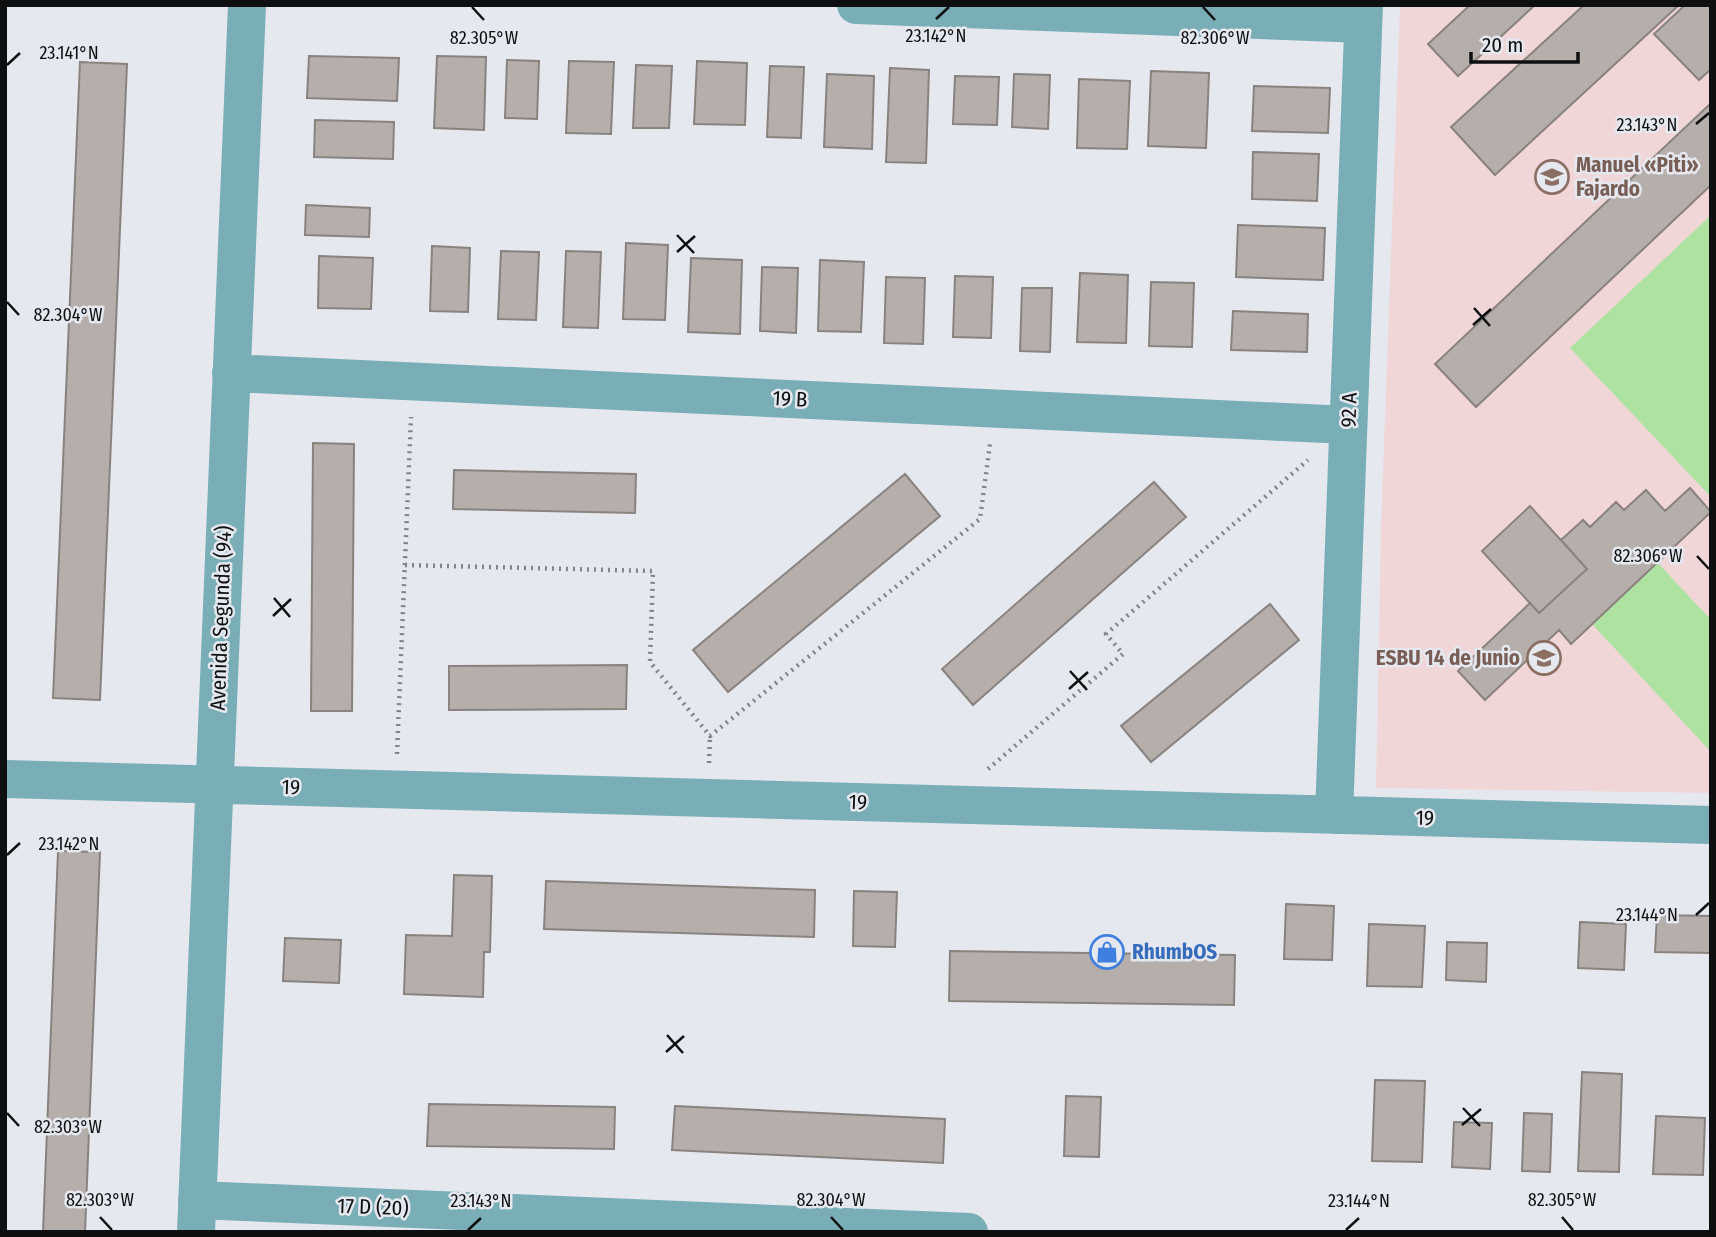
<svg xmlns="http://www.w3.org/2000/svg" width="1716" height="1237" font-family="'Fira Sans Condensed',sans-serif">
	<rect width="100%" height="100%" fill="#e5e8ef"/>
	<!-- education -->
	<path fill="#f1d6d8" d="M1400 5H1711V793L1376 788 1381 528Z"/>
	<!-- green -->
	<path fill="#ade2a1" d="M1711 215V497L1570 348Z
		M1657 562 1711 620V752L1592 624Z"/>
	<!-- building -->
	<path fill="#b5aeab" stroke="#89827f" stroke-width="2" d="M1470 5H1535L1458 76 1428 44Z
		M1584 5H1679L1495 175 1451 127Z
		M1685 5H1711V69L1699 80 1654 34Z
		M309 56 399 58 397 101 307 98Z
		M437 56 486 57 484 130 434 128Z
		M507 60 539 61 537 119 505 118Z
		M569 61 614 62 611 134 566 133Z
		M697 61 747 63 745 125 694 124Z
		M80 62 127 64 100 700 53 698Z
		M636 65 672 66 669 128H633Z
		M770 66 804 67 801 138 767 137Z
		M890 68 929 70 926 163 886 162Z
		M1151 71 1209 73 1206 148 1148 146Z
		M827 74 874 76 872 149 824 147Z
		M1014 74 1050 75 1048 129 1012 127Z
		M955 76 999 77 997 125 953 124Z
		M1079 79 1130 81 1127 149 1077 148Z
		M1254 86 1330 88 1328 133 1252 131Z
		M1711 103V185L1476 407 1435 364Z
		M315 120 394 122 393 159 314 157Z
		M1253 152 1319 154 1317 201 1252 199Z
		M306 205 370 208 369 237 305 235Z
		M1238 225 1325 228 1323 280 1236 277Z
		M626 243 668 245 665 320 623 319Z
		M432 246 470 248 468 312 430 311Z
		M501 251 539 252 536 320 498 319Z
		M566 251 601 252 598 328 563 327Z
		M319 256 373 258 371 309 318 308Z
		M691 258 742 260 740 334 688 332Z
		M820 260 864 262 861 332 818 331Z
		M762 267 798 268 796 333 760 331Z
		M1080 273 1128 275 1126 343 1077 342Z
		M955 276 993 277 991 338 953 337Z
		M886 277 925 278 923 344 884 343Z
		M1151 282 1194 283 1192 347 1149 346Z
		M1022 288H1052L1050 352 1020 351Z
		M1233 311 1308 314 1307 352 1231 350Z
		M313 443 354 444 352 711H311Z
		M454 470 636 474 635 513 453 509Z
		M905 474 940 516 728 692 693 650Z
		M1154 482 1186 517 973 705 942 669Z
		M1690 488 1711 512 1571 644 1559 630 1485 700 1458 671 1530 603 1539 613 1587 569 1561 540 1583 520 1590 527 1616 502 1624 510 1646 490 1665 511Z
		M1530 506 1587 569 1539 613 1482 551Z
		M1270 604 1299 640 1151 762 1121 726Z
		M627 665 626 709 449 710V666Z
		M58 851 100 852 85 1232H43Z
		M454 875 492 876 490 952H484L483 997 404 994 406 935 452 936Z
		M546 881 815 890 814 937 544 929Z
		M854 891 897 892 895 947 853 946Z
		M1286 904 1334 906 1332 960 1284 959Z
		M1657 915 1711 916V953L1655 952Z
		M1580 922 1626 924 1624 970 1578 968Z
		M1369 924 1425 926 1422 987 1367 986Z
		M285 938 341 940 339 983 283 981Z
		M1447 942 1487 943 1486 982 1446 980Z
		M950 951 1235 955 1234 1005 949 1001Z
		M1582 1072 1622 1074 1619 1172 1578 1171Z
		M1375 1080 1425 1081 1422 1162 1372 1161Z
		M1066 1096 1101 1097 1099 1157 1064 1156Z
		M429 1104 615 1107 614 1149 427 1146Z
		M675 1106 945 1119 943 1163 672 1150Z
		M1524 1113 1552 1114 1550 1172 1522 1171Z
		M1656 1116 1705 1118 1703 1175 1653 1174Z
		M1454 1122 1492 1123 1490 1169 1452 1167Z"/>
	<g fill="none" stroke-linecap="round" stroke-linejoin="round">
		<!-- path -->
		<path stroke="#818388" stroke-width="4.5" stroke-dasharray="2 5" stroke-linecap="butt" d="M405 565 653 571 650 662 710 736 980 519 990 444
			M397 754 411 417
			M709 763 710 736
			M988 769 1123 654 1106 634 1308 460"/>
		<!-- minor -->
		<path stroke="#79aeb7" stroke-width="38" d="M856 5 1363 24
			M231 373 1348 425
			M5 779 1711 825
			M1334 815 1364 5
			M197 1200 969 1232
			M196 1232 247 5"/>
	</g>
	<!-- ticks -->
	<path fill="none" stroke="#0e0f11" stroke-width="2.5" d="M472 7 484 20M1203 7 1215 20M936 19 949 7M7 65 20 53M1696 124 1709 113M677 235 694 253M677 252 695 236M7 302 19 315M1474 308 1490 326M1473 325 1491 309M1697 556 1709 569M274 598 290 617M273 616 291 599M1070 671 1087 690M1069 689 1088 672M7 855 20 843M1696 915 1709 903M667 1035 683 1053M666 1052 684 1036M1463 1108 1480 1126M7 1113 19 1126M1462 1125 1481 1109M100 1217 112 1230M831 1217 843 1230M1562 1217 1573 1230M468 1230 481 1218M1346 1230 1359 1218"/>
	<!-- icons -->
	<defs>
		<g id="school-ring" transform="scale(1.75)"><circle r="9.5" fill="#e5e8ef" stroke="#8d6e63" stroke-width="1.5"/><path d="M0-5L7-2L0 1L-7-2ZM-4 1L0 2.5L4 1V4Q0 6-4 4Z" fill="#8d6e63"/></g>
		<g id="shop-ring" transform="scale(1.75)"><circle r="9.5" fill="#e5e8ef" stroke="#3f7fe0" stroke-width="1.5"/><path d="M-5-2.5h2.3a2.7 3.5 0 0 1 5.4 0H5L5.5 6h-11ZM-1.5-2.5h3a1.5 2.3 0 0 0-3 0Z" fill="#3f7fe0"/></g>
	</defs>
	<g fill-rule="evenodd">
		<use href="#school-ring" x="1552" y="177"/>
		<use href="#school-ring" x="1544" y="658"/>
		<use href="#shop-ring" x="1107" y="952"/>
	</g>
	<g text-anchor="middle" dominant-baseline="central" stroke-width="5" stroke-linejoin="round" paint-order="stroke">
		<!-- education labels -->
		<g font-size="21" font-weight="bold" fill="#785e54" stroke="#e5e8ef" text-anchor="start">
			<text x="1576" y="165">Manuel «Piti»<tspan x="1576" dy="24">Fajardo</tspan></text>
			<text x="1520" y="658" text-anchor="end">ESBU 14 de Junio</text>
		</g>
		<!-- street labels -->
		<g font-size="21" fill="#0e0f11" stroke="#e5e8ef">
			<text transform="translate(790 399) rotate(3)">19 B</text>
			<text transform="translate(1349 410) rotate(-88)">92 A</text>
			<text transform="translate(221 618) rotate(-88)">Avenida Segunda (94)</text>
			<text transform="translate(291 787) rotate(2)">19</text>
			<text transform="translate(858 802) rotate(2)">19</text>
			<text transform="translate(1425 818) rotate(1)">19</text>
			<text transform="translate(373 1207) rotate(2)">17 D (20)</text>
		</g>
		<!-- shop labels -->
		<g font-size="21" font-weight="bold" fill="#366cbe" stroke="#e5e8ef" text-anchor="start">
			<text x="1132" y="952">RhumbOS</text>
		</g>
	</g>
	<g font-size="18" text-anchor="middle" fill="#0e0f11" stroke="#e5e8ef" stroke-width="5" stroke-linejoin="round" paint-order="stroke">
		<text x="936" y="42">23.142°N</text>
		<text x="484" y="44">82.305°W</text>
		<text x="1215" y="44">82.306°W</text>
		<text x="69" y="59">23.141°N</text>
		<text x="1647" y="131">23.143°N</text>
		<text x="68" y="321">82.304°W</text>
		<text x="1648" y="562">82.306°W</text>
		<text x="69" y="850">23.142°N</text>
		<text x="1647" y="921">23.144°N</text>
		<text x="68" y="1133">82.303°W</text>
		<text x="100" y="1206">82.303°W</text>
		<text x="831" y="1206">82.304°W</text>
		<text x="1562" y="1206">82.305°W</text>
		<text x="481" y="1207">23.143°N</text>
		<text x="1359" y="1207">23.144°N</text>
	</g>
	<!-- border -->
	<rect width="1716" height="1237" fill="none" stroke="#0e0f11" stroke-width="14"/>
	<!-- scale -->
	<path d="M1471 52v10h107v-10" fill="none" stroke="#0e0f11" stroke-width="3.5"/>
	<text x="1482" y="52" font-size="21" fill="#0e0f11" stroke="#e5e8ef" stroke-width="5" paint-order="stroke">20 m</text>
</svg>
